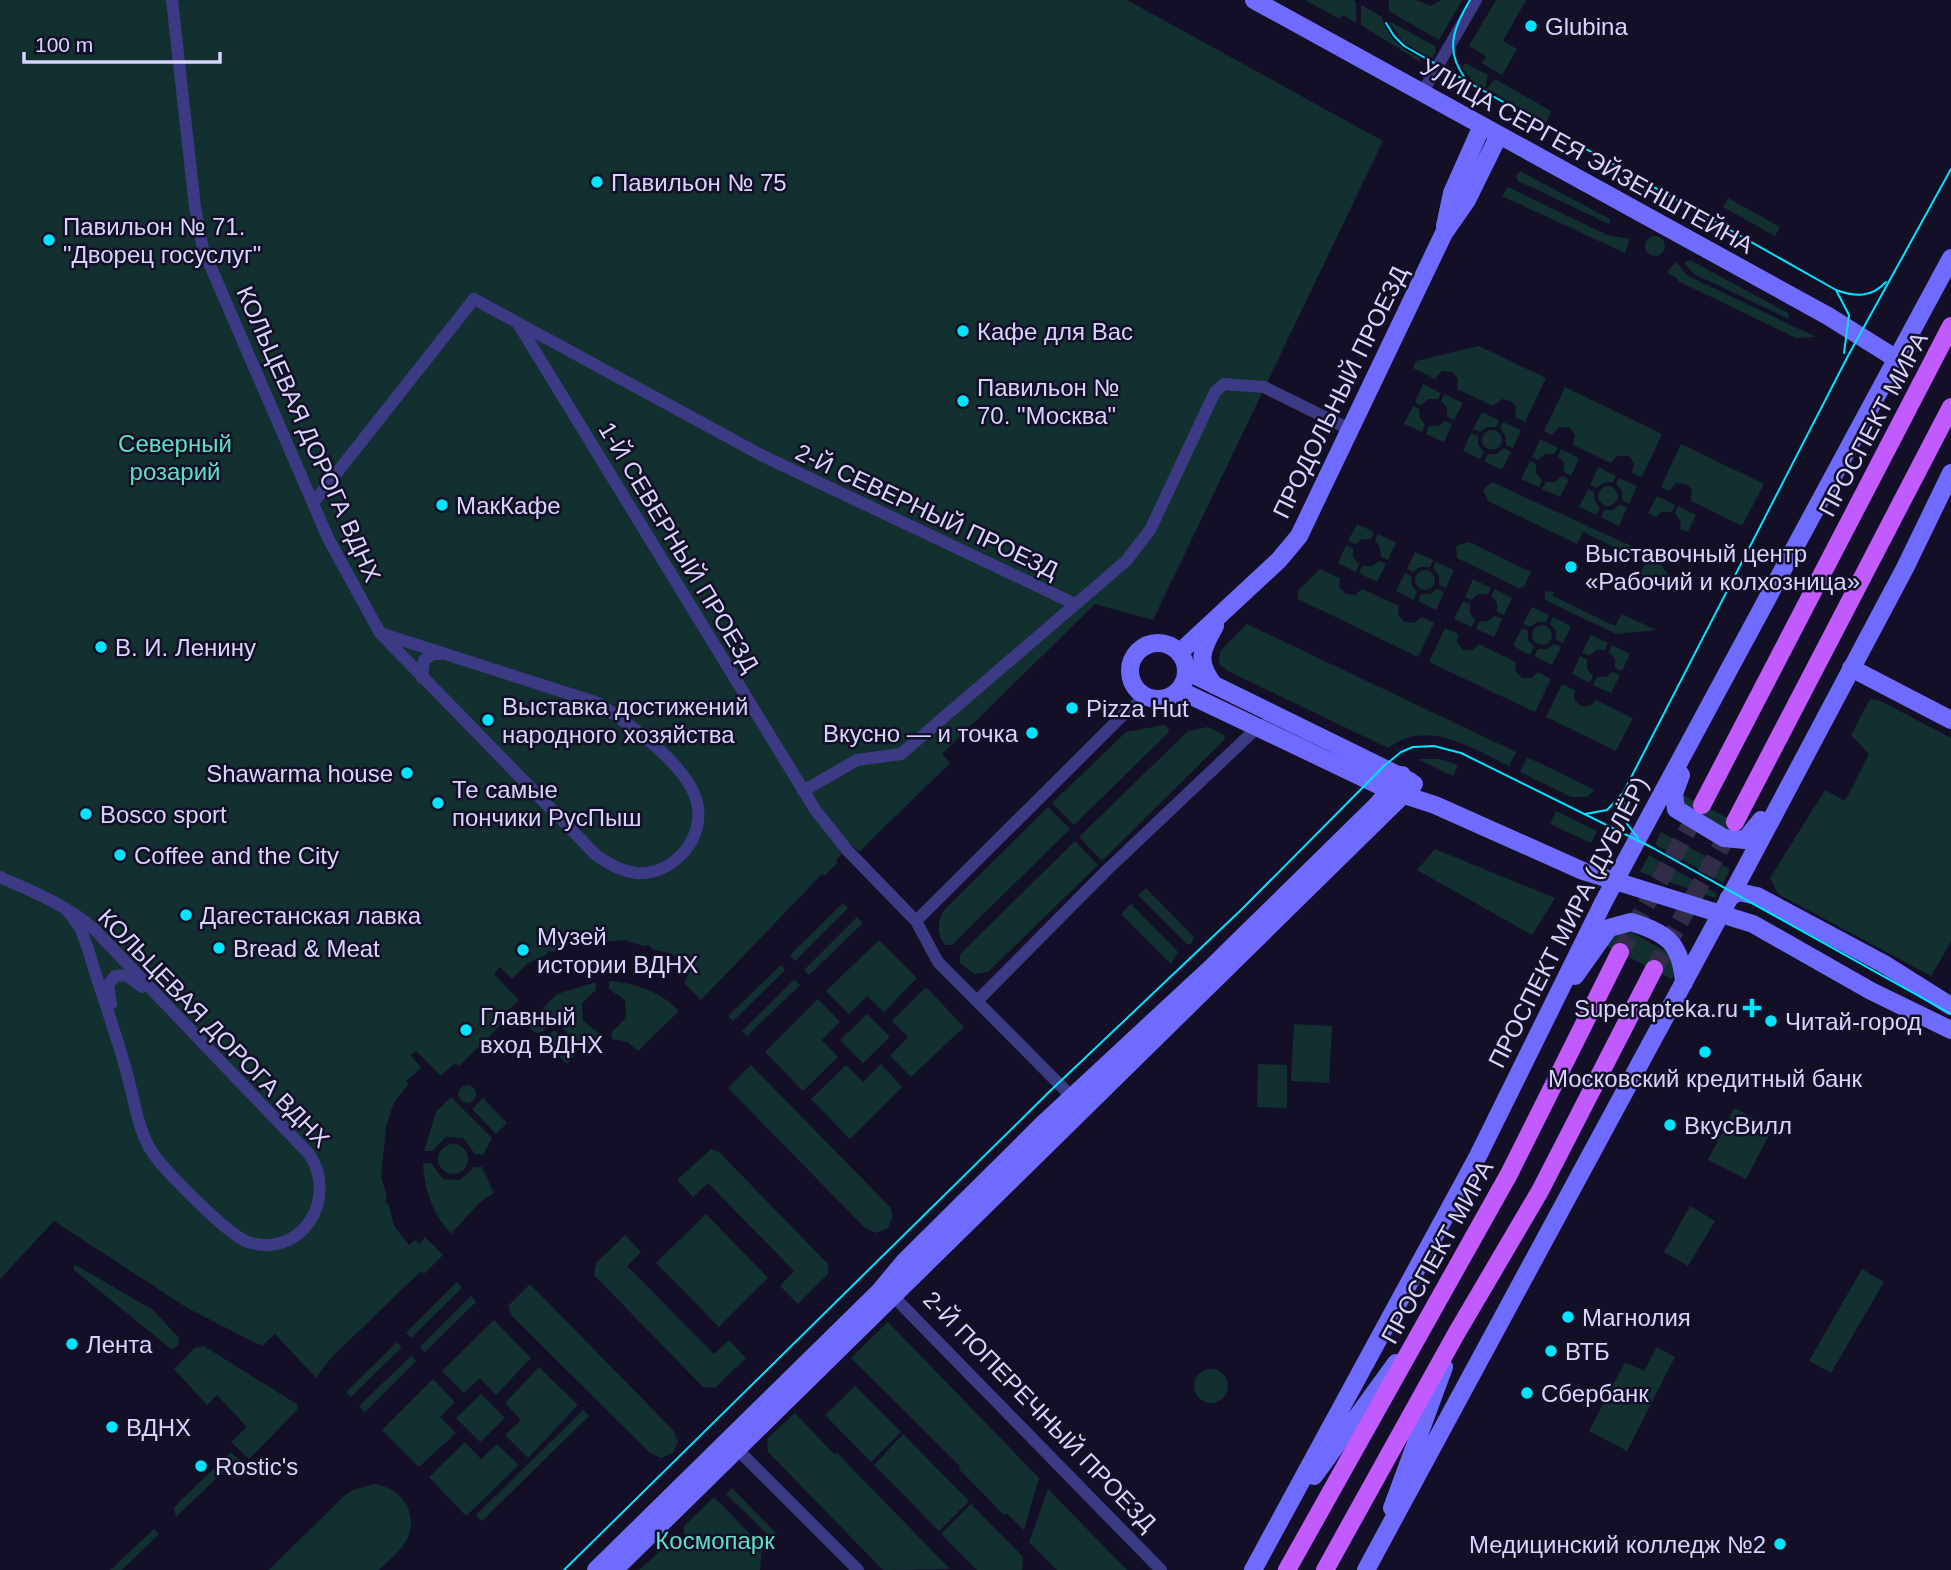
<svg xmlns="http://www.w3.org/2000/svg" width="1951" height="1570" font-family="Helvetica,sans-serif">
	<rect width="100%" height="100%" fill="#130f26"/>
	<!-- green -->
	<path fill="#12302f" d="M0 0H1127L1383 141 1153 620 1095 604 942 754 950 763 859 852 851 844 836 860 838 862 824 876 822 874 701 1000 684 983 691 969 672 954 652 949 649 945 644 946 624 940 602 942 597 939 594 942 573 943 553 952 548 951 546 955 527 964 512 979 500 967 494 974 519 1000 505 1013 509 1017 459 1066 455 1063 441 1076 416 1051 411 1055 421 1068 407 1080 408 1085 394 1102 386 1127 381 1177 387 1197 385 1202 389 1205 394 1226 409 1245 415 1240 419 1244 425 1237 443 1255 424 1274 421 1271 330 1359 316 1378 275 1334 262 1346 189 1309 54 1221 0 1279Z
		M1305 0H1353L1356 2V23L1343 15 1340 19Z
		M1389 0H1416L1431 6 1442 0H1462L1439 40 1389 11Z
		M1496 0H1526L1503 41 1517 49 1502 75 1482 63 1486 56 1469 46Z
		M1361 5 1382 17C1388 39 1401 48 1420 58L1419 61 1361 25Z
		M1389 21 1435 46 1436 52 1432 59 1403 42Z
		M1465 63 1488 75 1485 88 1472 81 1462 67Z
		M1495 79 1551 111 1546 123 1487 89Z
		M1520 171 1610 219 1609 224 1518 181 1516 176Z
		M1508 187 1607 235 1630 239 1625 253 1502 196Z
		M1728 198 1780 227 1775 236 1723 207Z
		M1645 246a10 10 0 1 1 20 0a10 10 0 1 1-20 0Z
		M1690 260 1788 313 1789 319 1694 274 1684 263Z
		M1676 262 1688 276 1816 337 1796 338 1678 281V279L1667 272Z
		M1479 346 1546 378 1525 422 1515 417 1516 407 1511 401 1502 399 1493 406 1457 389 1458 379 1453 372 1442 371 1435 379 1413 368 1416 361Z
		M1423 384 1441 393 1438 399H1428L1421 405 1415 402Z
		M1565 387 1662 434 1642 477 1632 473 1634 463 1629 456H1617L1611 463 1573 445 1575 435 1570 428 1559 427 1552 435 1544 431Z
		M1444 394 1463 403 1454 420 1447 417V408L1441 401Z
		M1413 406 1419 409 1420 418 1425 425 1422 432 1404 424Z
		M1482 412 1499 420 1496 427H1487L1480 432 1473 429Z
		M1445 421 1452 424 1444 442 1426 434 1429 426H1438Z
		M1503 422 1521 430 1513 448 1506 445 1505 435 1500 428Z
		M1482 440a10 10 0 1 1 20 0a10 10 0 1 1-20 0Z
		M1471 433 1478 436V445L1484 452 1480 459 1463 451Z
		M1540 439 1558 448 1554 454H1545L1538 460 1532 457Z
		M1681 444 1764 484 1742 526 1691 501 1692 491 1687 484 1676 483 1669 491 1661 487Z
		M1504 448 1511 452 1502 470 1484 461 1488 454H1497Z
		M1561 449 1579 458 1571 476 1564 472V463L1558 456Z
		M1530 461 1536 464V473L1542 480 1539 487 1521 479Z
		M1598 467 1616 476 1613 482 1603 483 1596 488 1590 485Z
		M1562 476 1569 479 1560 497 1542 489 1546 482H1555Z
		M1619 478 1637 486 1629 504 1622 500V491L1616 484Z
		M1492 482 1655 557 1677 585 1674 590 1640 574 1646 562 1583 532 1577 544 1488 501 1483 490Z
		M1598 496a10 10 0 1 1 20 0a10 10 0 1 1-20 0Z
		M1588 489 1594 492 1595 501 1600 508 1597 515 1579 507Z
		M1657 496 1675 505 1672 512H1661L1656 517 1648 513Z
		M1620 504 1627 508 1619 526 1601 517 1604 510H1613Z
		M1678 506 1696 515 1688 532 1680 529 1681 522 1675 513Z
		M1357 524 1374 532 1371 539H1362L1355 544 1348 541Z
		M1378 534 1396 543 1388 560 1381 557 1380 548 1375 540Z
		M1469 542 1531 572 1524 587 1518 588 1457 558 1456 546Z
		M1346 545 1353 548V557L1359 564 1356 572 1338 563Z
		M1415 552 1433 560 1430 567H1420L1413 572 1407 569Z
		M1379 561 1386 564 1377 582 1359 573 1363 566H1372Z
		M1436 562 1454 570 1446 588 1439 585V576L1433 568Z
		M1320 569 1340 578 1339 587 1346 594 1355 595 1362 589 1399 606 1398 615 1405 622 1414 623 1421 617 1434 623 1418 657 1298 599V590Z
		M1415 580a10 10 0 1 1 20 0a10 10 0 1 1-20 0Z
		M1405 573 1411 576 1412 585 1417 592 1414 600 1396 591Z
		M1473 579 1491 588 1488 594H1478L1471 600 1465 597Z
		M1437 589 1444 592 1436 610 1418 601 1421 594H1430Z
		M1495 589 1512 598 1504 615 1497 612V603L1491 596Z
		M1545 591 1554 592 1553 596 1615 626 1622 614 1656 630 1616 634 1545 600Z
		M1463 601 1470 604V613L1475 620 1472 627 1454 619Z
		M1532 607 1549 615 1546 622H1537L1530 627 1523 624Z
		M1495 616 1502 619 1494 637 1476 629 1479 622 1488 621Z
		M1553 617 1571 626 1563 643 1556 640V631L1550 624Z
		M1247 624 1516 752 1509 766C1471 748 1428 718 1388 748L1228 671 1219 664 1220 651Z
		M1532 635a10 10 0 1 1 20 0a10 10 0 1 1-20 0Z
		M1445 628 1458 634 1457 642 1463 650H1473L1479 644 1516 662 1515 670 1522 678H1531L1538 672 1551 679 1535 712 1429 662Z
		M1522 628 1528 631V640L1534 647 1530 655 1513 646Z
		M1591 635 1608 643 1605 650H1596L1589 656 1582 652Z
		M1554 644 1561 647 1552 665 1534 656 1538 649H1547Z
		M1612 645 1630 654 1622 671 1615 668V659L1609 652Z
		M1580 656 1587 659V669L1593 676 1590 683 1572 674Z
		M1613 672 1620 675 1611 693 1593 685 1597 677H1606Z
		M1562 684 1575 690 1574 698 1580 706H1590L1596 700 1633 718 1616 751 1546 717Z
		M1870 699 1879 700 1951 738V942L1931 976 1778 894 1770 878 1825 790 1845 801 1869 754 1851 735Z
		M1164 725 1169 728 1168 733 1074 825 1052 803 1126 732Z
		M1208 727 1225 735 1224 740 1102 861 1079 837 1188 731Z
		M1527 757 1595 790 1587 797H1571L1520 772Z
		M1417 759H1440L1458 765 1453 776Z
		M1680 794 1750 829 1739 836 1684 809Z
		M1048 807 1070 829 952 945H945C936 934 937 920 945 909Z
		M1556 811 1597 831 1591 843 1550 824Z
		M1661 832 1730 869 1723 883 1655 844Z
		M1075 841 1098 865 988 972 974 974 960 963V954Z
		M1435 849 1555 898 1532 935 1417 870Z
		M1649 855 1717 894 1715 898 1640 872Z
		M1146 888 1194 937 1191 944H1187L1138 895Z
		M843 903 848 908 795 961 790 955Z
		M1131 904 1178 952 1171 964 1121 914Z
		M857 917 863 923 809 975 804 970Z
		M1628 930 1672 955 1675 971 1672 979 1603 944 1608 937Z
		M879 940 917 978 884 1012 867 996 849 1014 826 991Z
		M781 965 785 970 733 1021 728 1016Z
		M794 980 800 985 747 1036 742 1031Z
		M609 981C636 983 661 992 679 1011L638 1051 627 1042 612 1039V1032L626 1018 625 1000 609 989Z
		M596 982V990L582 1003 583 1021 599 1033V1040L583 1049 543 1008 557 994Z
		M926 987 964 1027 911 1077 890 1056 908 1037 892 1021Z
		M818 999 840 1022 822 1040 838 1057 803 1091 765 1052Z
		M867 1014 890 1037 863 1063 840 1040Z
		M529 1024a9 9 0 1 1 18 0a9 9 0 1 1-18 0Z
		M1294 1024 1332 1026 1329 1083 1291 1081Z
		M554 1030 577 1053 567 1064 544 1040Z
		M881 1064 902 1087 850 1139 811 1099 846 1065 863 1082Z
		M1258 1064 1287 1065V1108L1257 1107Z
		M751 1065 890 1207 893 1216 888 1228 876 1233 865 1228 728 1088Z
		M458 1094a9 9 0 1 1 18 0a9 9 0 1 1-18 0Z
		M451 1097 492 1138 483 1155 475 1154 463 1138 446 1137 432 1151H424L436 1112Z
		M483 1098 507 1123 496 1134 472 1109Z
		M1734 1108 1773 1128 1746 1179 1708 1160Z
		M438 1159a15 15 0 1 1 30 0a15 15 0 1 1-30 0Z
		M711 1149 719 1152 828 1264V1274L798 1304 780 1286 794 1271 708 1183 693 1197 677 1180Z
		M423 1163H431L443 1179 460 1180 474 1167H482L494 1193 480 1202 451 1234C433 1215 424 1190 423 1163Z
		M1690 1206 1715 1221 1688 1266 1664 1252Z
		M706 1214 768 1278 719 1327 656 1263Z
		M625 1235 641 1252 627 1266 714 1354 729 1340 746 1358 715 1388 703 1387 594 1275 596 1263Z
		M74 1264 153 1310 179 1338 178 1346 171 1349 74 1270Z
		M1862 1269 1884 1282 1831 1373 1809 1361Z
		M457 1282 462 1288 411 1338 406 1333Z
		M530 1284 673 1430 678 1441 673 1453 661 1458 650 1453 512 1316 508 1306Z
		M471 1296 476 1302 425 1352 420 1347Z
		M494 1320 531 1358 496 1395 480 1378 464 1393 442 1371Z
		M888 1322 1039 1478 1024 1530 1006 1513 1004 1515 959 1469 960 1466 851 1358Z
		M397 1342 402 1347 351 1397 346 1392Z
		M204 1346 298 1405 297 1410 249 1459 231 1442 247 1427 217 1395 207 1405 174 1369 195 1348Z
		M1657 1347 1675 1357 1627 1451 1589 1431 1625 1362 1644 1371Z
		M411 1356 416 1361 365 1412 359 1406Z
		M539 1367 578 1405 528 1458 505 1435 521 1420 505 1403Z
		M1194 1386a17 17 0 1 1 34 0a17 17 0 1 1-34 0Z
		M433 1379 455 1402 440 1417 456 1433 419 1467 382 1430Z
		M855 1386 901 1432 871 1462 825 1415Z
		M481 1394 505 1418 480 1442 456 1418Z
		M583 1410 589 1416 482 1521 476 1515Z
		M795 1413 834 1454 837 1453 950 1569 883 1570 768 1452 767 1439Z
		M903 1434 969 1501 939 1531 874 1465Z
		M465 1442 481 1459 497 1444 519 1465 466 1516 429 1477Z
		M231 1452 244 1465 238 1470H225L176 1517 174 1508 178 1503Z
		M374 1484C401 1487 421 1515 406 1541 400 1552 388 1561 379 1570H269L344 1496 353 1490Z
		M732 1488 777 1534 772 1539 726 1494Z
		M1048 1489 1127 1570H1057L1029 1542Z
		M714 1497 762 1546 760 1570H639L665 1547 681 1546 684 1541V1526Z
		M971 1504 1023 1557 1022 1570H977L941 1534Z
		M154 1529 159 1534 122 1570H110Z"/>
	<g fill="none" stroke-linecap="round" stroke-linejoin="round">
		<!-- primary-tunnel -->
		<path stroke="#312d47" stroke-width="18" stroke-dasharray="18 9" stroke-linecap="butt" d="M1620 952 1700 808
			M1654 969 1733 825"/>
		<!-- street -->
		<path stroke="#3d3a85" stroke-width="12" d="M172 0 195 207 203 249 328 538 380 633 597 856C610 864 620 871 636 873 674 876 708 836 696 799 685 763 629 724 598 703L380 633
			M1422 93 1476 0
			M519 325 816 811 848 851 916 921 938 962 1077 1102
			M313 503 474 299 763 456 1073 603
			M422 678 424 660 433 654H441
			M803 791 857 760 901 754 1126 561 1150 530 1215 392 1224 384 1264 387 1351 430
			M0 877C33 892 67 905 95 930L309 1154C339 1198 302 1259 248 1242 228 1235 159 1166 149 1147 137 1125 133 1094 126 1070 115 1030 100 990 88 949L80 927 66 909
			M916 921 1125 713 1146 697
			M977 1001 1107 870 1259 726C1278 718 1296 739 1316 738
			M111 1004 108 985 115 976 126 975 142 987
			M894 1297 1161 1570
			M737 1449 858 1570"/>
		<!-- secondary -->
		<path stroke="#6f6bff" stroke-width="18" d="M1254 0 1828 316 1895 358
			M1445 226 1452 193 1481 128
			M1130 671a28 28 0 1 1 56 0a28 28 0 1 1-56 0Z
			M1179 653 1279 560 1299 536 1444 233 1467 200 1498 137
			M1851 668 1951 720
			M1186 671 1410 781
			M1214 685C1196 662 1201 650 1215 626
			M1179 690 1389 790 1435 805 1583 871 1753 924 1871 991 1951 1030
			M1681 775 1674 794 1676 809 1724 838 1745 840 1761 820
			M1728 899 1738 892 1757 896 1884 964 1951 1006
			M1575 976 1609 928 1631 922C1668 933 1681 944 1684 983
			M1314 1476 1396 1363
			M1392 1508 1444 1367
			M596 1570 879 1292 904 1262 1045 1122 1213 966 1377 805 1402 775
			M614 1570 1414 784
			M1253 1570 1478 1156 1603 903 1951 258
			M1366 1570 1744 871 1905 568 1951 473"/>
		<!-- primary -->
		<path stroke="#c25bff" stroke-width="18" d="M1702 805 1951 326
			M1735 822 1951 407
			M1287 1570 1509 1174 1620 952
			M1325 1570 1456 1334 1540 1191 1654 969"/>
		<!-- tram -->
		<path stroke="#00e5ff" stroke-width="2" d="M1386 23 1394 36 1404 46 1836 290C1855 297 1871 298 1886 282
			M1465 78C1444 50 1454 27 1470 0
			M1836 290 1849 315 1844 353
			M1623 793 1627 824 1638 838
			M1585 814 1607 810 1623 793 1849 354 1951 169
			M564 1570 1048 1093 1242 909 1384 766 1401 752 1413 747 1434 746 1461 753 1653 848 1951 1014"/>
	</g>
	<!-- markers -->
	<g fill="#00e5ff" stroke="#130f26" stroke-width="2.5">
		<circle cx="1531" cy="26" r="7"/>
		<circle cx="597" cy="182" r="7"/>
		<circle cx="49" cy="240" r="7"/>
		<circle cx="963" cy="331" r="7"/>
		<circle cx="963" cy="401" r="7"/>
		<circle cx="442" cy="505" r="7"/>
		<circle cx="1571" cy="567" r="7"/>
		<circle cx="101" cy="647" r="7"/>
		<circle cx="1072" cy="708" r="7"/>
		<circle cx="488" cy="720" r="7"/>
		<circle cx="1032" cy="733" r="7"/>
		<circle cx="407" cy="773" r="7"/>
		<circle cx="438" cy="803" r="7"/>
		<circle cx="86" cy="814" r="7"/>
		<circle cx="120" cy="855" r="7"/>
		<circle cx="186" cy="915" r="7"/>
		<circle cx="219" cy="948" r="7"/>
		<circle cx="523" cy="950" r="7"/>
		<path d="M1748.5 997.5h7v7h7v7h-7v7h-7v-7h-7v-7h7z"/>
		<circle cx="1771" cy="1021" r="7"/>
		<circle cx="466" cy="1030" r="7"/>
		<circle cx="1705" cy="1052" r="7"/>
		<circle cx="1670" cy="1125" r="7"/>
		<circle cx="1568" cy="1317" r="7"/>
		<circle cx="72" cy="1344" r="7"/>
		<circle cx="1551" cy="1351" r="7"/>
		<circle cx="1527" cy="1393" r="7"/>
		<circle cx="112" cy="1427" r="7"/>
		<circle cx="201" cy="1466" r="7"/>
		<circle cx="1780" cy="1544" r="7"/>
	</g>
	<g text-anchor="middle" dominant-baseline="central" stroke-width="5" stroke-linejoin="round" paint-order="stroke">
		<!-- poi labels -->
		<g font-size="24" fill="#d9d4ff" stroke="#130f26" text-anchor="start">
			<text x="1545" y="26">Glubina</text>
			<text x="611" y="182">Павильон № 75</text>
			<text x="63" y="226">Павильон № 71.<tspan x="63" dy="28">"Дворец госуслуг"</tspan></text>
			<text x="977" y="331">Кафе для Вас</text>
			<text x="977" y="387">Павильон №<tspan x="977" dy="28">70. "Москва"</tspan></text>
			<text x="456" y="505">МакКафе</text>
			<text x="1585" y="553">Выставочный центр<tspan x="1585" dy="28">«Рабочий и колхозница»</tspan></text>
			<text x="115" y="647">В. И. Ленину</text>
			<text x="502" y="706">Выставка достижений<tspan x="502" dy="28">народного хозяйства</tspan></text>
			<text x="1086" y="708">Pizza Hut</text>
			<text x="1018" y="733" text-anchor="end">Вкусно — и точка</text>
			<text x="393" y="773" text-anchor="end">Shawarma house</text>
			<text x="452" y="789">Те самые<tspan x="452" dy="28">пончики РусПыш</tspan></text>
			<text x="100" y="814">Bosco sport</text>
			<text x="134" y="855">Coffee and the City</text>
			<text x="200" y="915">Дагестанская лавка</text>
			<text x="537" y="936">Музей<tspan x="537" dy="28">истории ВДНХ</tspan></text>
			<text x="233" y="948">Bread &amp; Meat</text>
			<text x="1738" y="1008" text-anchor="end">Superapteka.ru</text>
			<text x="480" y="1016">Главный<tspan x="480" dy="28">вход ВДНХ</tspan></text>
			<text x="1785" y="1021">Читай-город</text>
			<text x="1705" y="1078" text-anchor="middle">Московский кредитный банк</text>
			<text x="1684" y="1125">ВкусВилл</text>
			<text x="1582" y="1317">Магнолия</text>
			<text x="86" y="1344">Лента</text>
			<text x="1565" y="1351">ВТБ</text>
			<text x="1541" y="1393">Сбербанк</text>
			<text x="126" y="1427">ВДНХ</text>
			<text x="215" y="1466">Rostic's</text>
			<text x="1766" y="1544" text-anchor="end">Медицинский колледж №2</text>
		</g>
		<!-- street labels -->
		<g font-size="24" fill="#d9d4ff" stroke="#130f26">
			<text transform="translate(1587 156) rotate(29)">УЛИЦА СЕРГЕЯ ЭЙЗЕНШТЕЙНА</text>
			<text transform="translate(1340 392) rotate(-64)">ПРОДОЛЬНЫЙ ПРОЕЗД</text>
			<text transform="translate(1873 424) rotate(-62)">ПРОСПЕКТ МИРА</text>
			<text transform="translate(309 434) rotate(66)">КОЛЬЦЕВАЯ ДОРОГА ВДНХ</text>
			<text transform="translate(927 511) rotate(25)">2-Й СЕВЕРНЫЙ ПРОЕЗД</text>
			<text transform="translate(679 547) rotate(59)">1-Й СЕВЕРНЫЙ ПРОЕЗД</text>
			<text transform="translate(1568 922) rotate(-63)">ПРОСПЕКТ МИРА (ДУБЛЁР)</text>
			<text transform="translate(214 1028) rotate(46)">КОЛЬЦЕВАЯ ДОРОГА ВДНХ</text>
			<text transform="translate(1437 1252) rotate(-61)">ПРОСПЕКТ МИРА</text>
			<text transform="translate(1040 1411) rotate(46)">2-Й ПОПЕРЕЧНЫЙ ПРОЕЗД</text>
		</g>
		<!-- park labels -->
		<g font-size="24" fill="#5fe0c0" stroke="#130f26">
			<text x="175" y="443">Северный<tspan x="175" dy="28">розарий</tspan></text>
			<text x="715" y="1540">Космопарк</text>
		</g>
	</g>
	<!-- scale -->
	<path d="M24 52v10h196v-10" fill="none" stroke="#d9d4ff" stroke-width="3.5"/>
	<text x="35" y="52" font-size="21" fill="#d9d4ff" stroke="#130f26" stroke-width="5" paint-order="stroke">100 m</text>
</svg>
